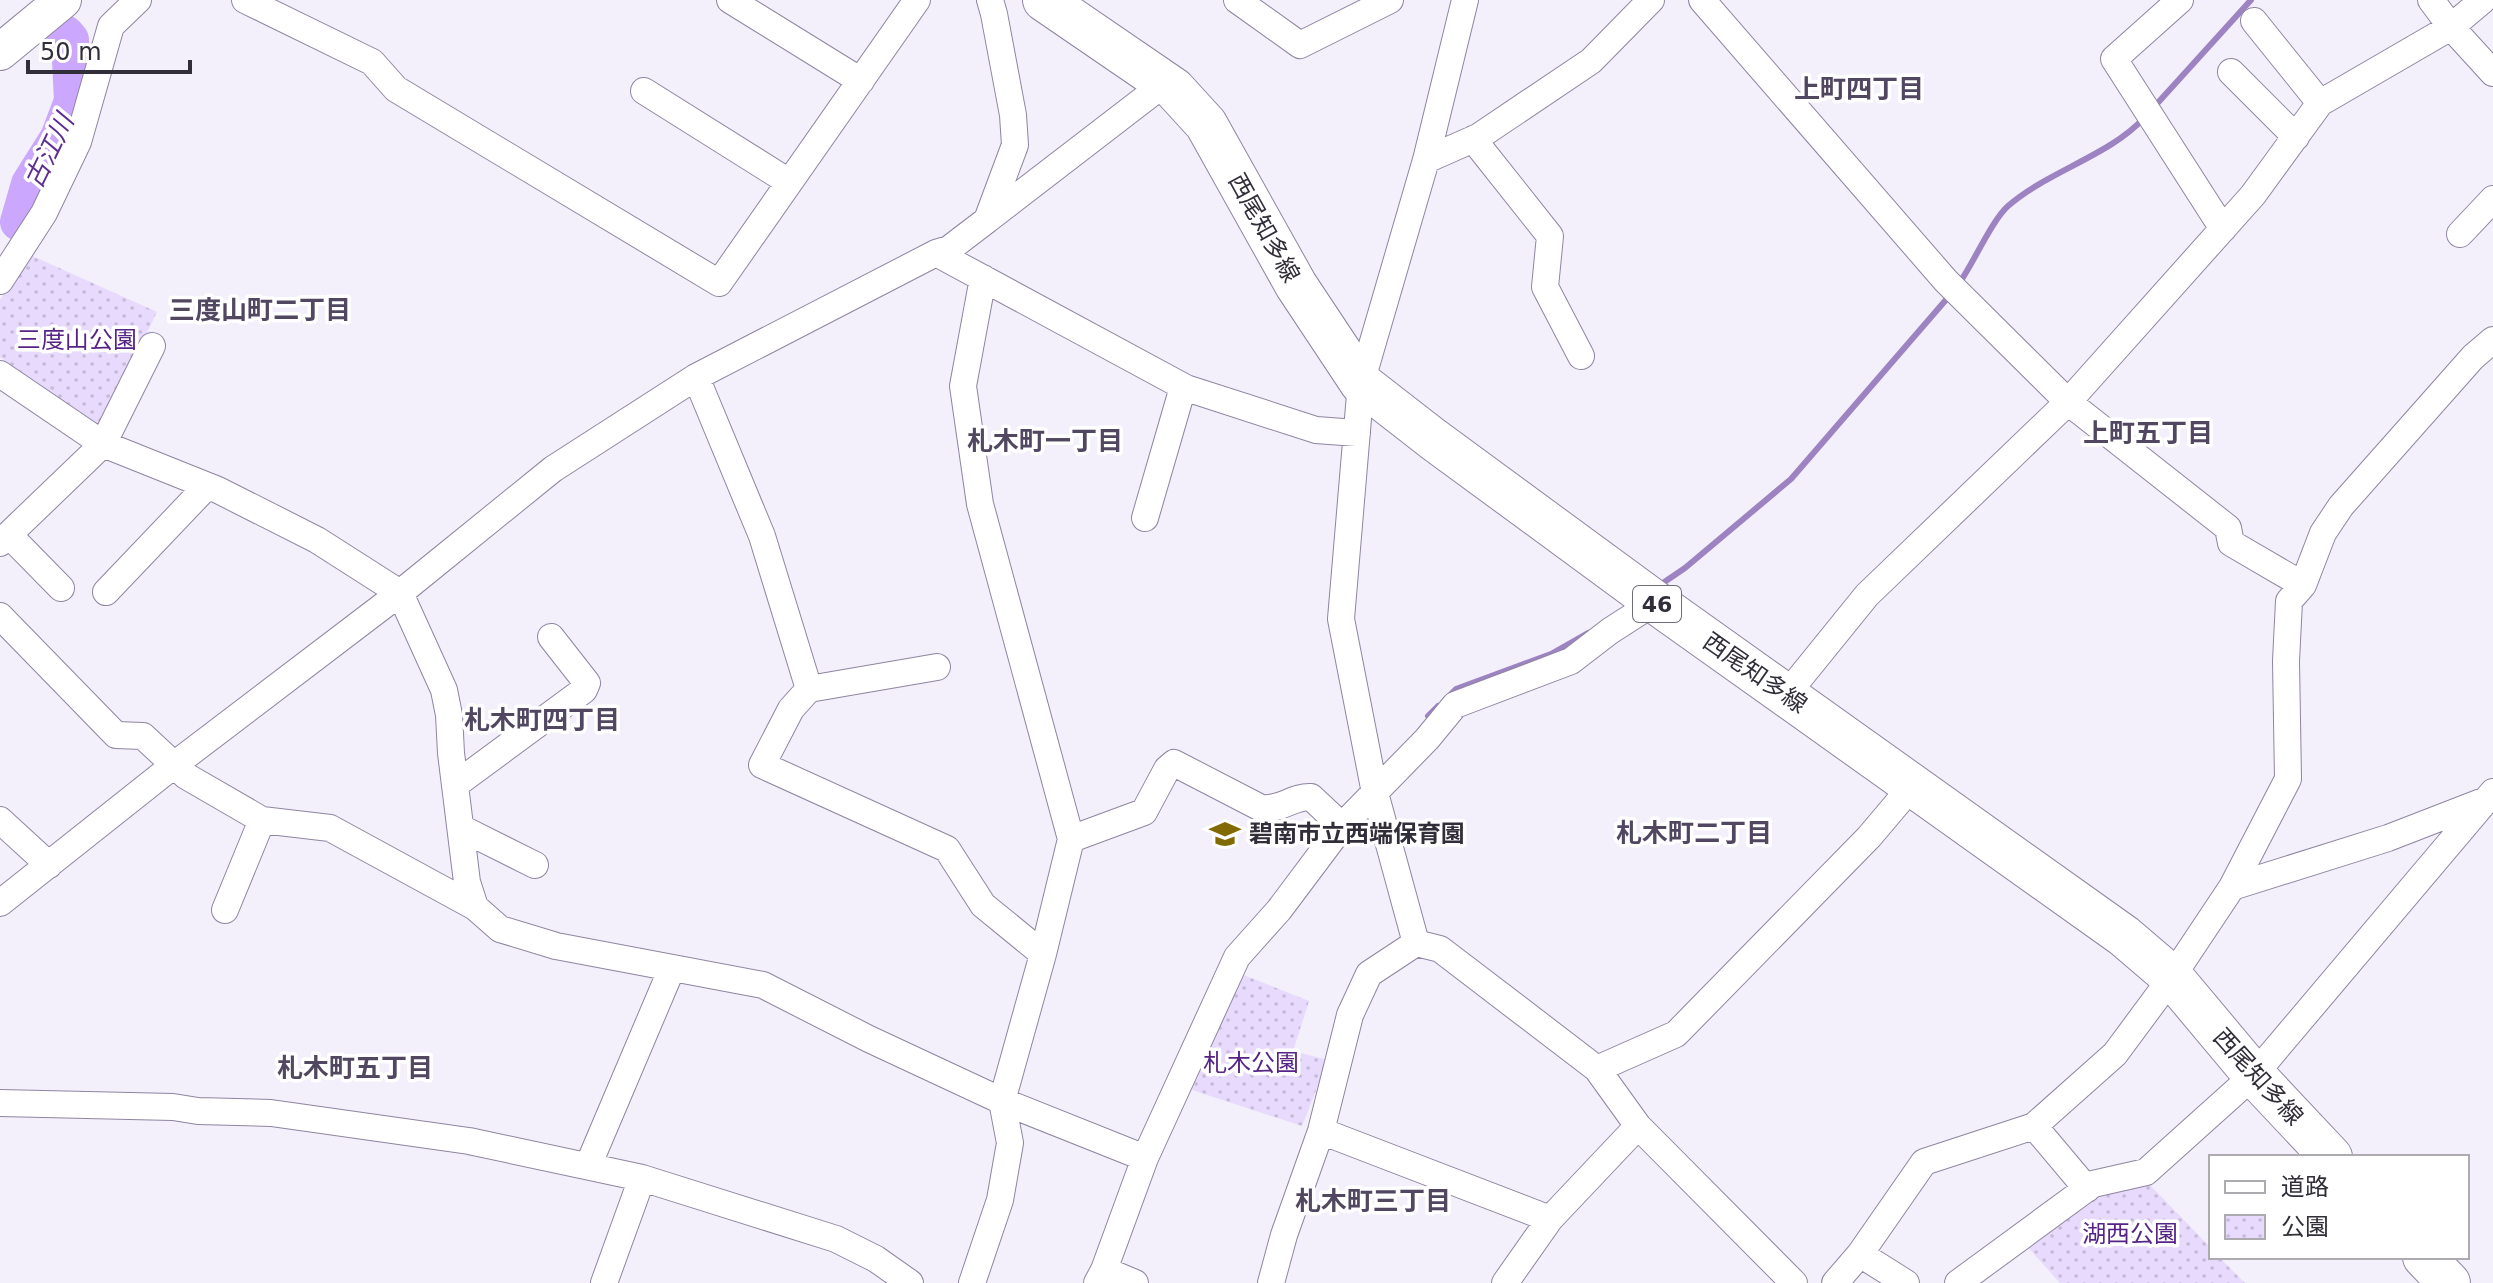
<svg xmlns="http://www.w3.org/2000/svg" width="2493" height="1283" font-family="'DejaVu Sans','Noto Sans JP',sans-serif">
	<defs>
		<pattern id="park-dots" width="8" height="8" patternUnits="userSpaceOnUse" patternTransform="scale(2)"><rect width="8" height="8" fill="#e7dafc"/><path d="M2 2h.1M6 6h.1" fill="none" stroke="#c7bbd9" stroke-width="1.8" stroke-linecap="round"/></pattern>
	</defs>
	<rect width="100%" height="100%" fill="#f3effb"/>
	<!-- park -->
	<path fill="url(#park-dots)" d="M28 254 157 312 100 428 0 357V300Z
		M1241 974 1309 1001 1293 1051 1328 1060 1302 1126 1192 1090Z
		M2147 1182 2211 1248V1257H2219L2245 1283H2060L2026 1245 2097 1192Z"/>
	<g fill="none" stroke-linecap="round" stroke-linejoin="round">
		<!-- stream -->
		<path stroke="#9d83c2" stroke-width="6" d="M2154 107 2251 0
			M1958 285C1972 266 1992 220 2008 206 2048 171 2109 156 2144 118
			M1657 587 1685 568 1791 479 1951 294
			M1449 696 1456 689 1551 654 1588 633
			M1428 716 1438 706"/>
		<!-- river -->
		<path stroke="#cba7fd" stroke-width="38" d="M19 222 30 184 59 138 73 101 70 40 65 34"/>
		<!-- minor casing -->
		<g stroke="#8f85a0" stroke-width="28">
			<path id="minor" d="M245 0 372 62 396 89 719 283 917 0
				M730 0 861 81
				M1237 0 1300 45 1390 0
				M1702 0 1946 281 2068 402 2228 528 2231 543 2303 585
				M2180 0 2114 59 2223 229
				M2431 0 2451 27 2493 73
				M2254 21 2320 103
				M2231 72 2296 137
				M644 91 789 182
				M1473 139 1550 236 1545 287 1581 356
				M1426 160 1478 137 1591 61 1651 0
				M987 220 1165 83
				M2460 234 2493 199
				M936 253 1186 388 1316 430 1357 433
				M0 281 44 213 78 142 111 26 138 0
				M0 374 103 444 218 490 317 540 400 593 444 690 449 715 451 753 467 882 475 907 500 929 556 946 763 985 869 1039 1002 1101 1145 1158
				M696 377 762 536 809 689 791 709 762 765 947 849 983 905 1043 954
				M1145 518 1183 387
				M9 535 61 588
				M0 543 103 444 152 346
				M106 592 207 486
				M0 616 116 735 143 736 186 776 262 820 330 828 475 907
				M809 689 937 667
				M1786 695 1867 595 2068 402 2253 195 2320 103 2451 27 2483 0
				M455 785 584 690 587 683 551 637
				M0 820 49 865
				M461 828 535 865
				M1071 839 1144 812 1167 769 1174 763 1261 808C1280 811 1293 796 1311 797L1342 826
				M2232 887 2388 838 2486 800
				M0 903 174 765 400 593 553 469 696 377 936 253 949 249 987 220 1015 145 1013 115 994 14 990 0
				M225 910 262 820
				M1416 943 1375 793 1341 619 1361 383 1426 160 1465 0
				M1597 1069 1676 1034 1869 837 1913 785
				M0 1103 173 1107 198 1111 271 1113 469 1141 642 1178 836 1239 876 1259 910 1283
				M2034 1126 2087 1189
				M1321 1131 1550 1219
				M588 1166 672 968
				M1860 1254 1906 1283
				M1104 1270 1135 1283
				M604 1283 642 1178
				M972 1283 1000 1200 1010 1143 1002 1101 1043 954 1071 839 980 504 963 386 983 278
				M1097 1283 1104 1270 1145 1158 1237 957 1279 910 1342 826 1427 739 1455 705 1571 661 1610 631 1655 602
				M1271 1283 1284 1235 1321 1131 1350 1015 1369 974 1416 943 1440 949 1597 1069 1638 1126 1794 1283
				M1505 1283 1550 1219 1638 1126
				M1835 1283 1860 1254 1924 1162 2034 1126 2115 1054 2172 977 2232 887 2288 779 2286 661 2289 601 2303 585 2323 533 2341 506 2473 357 2493 340
				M1958 1283 2093 1184 2146 1172 2254 1075 2493 792"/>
		</g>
		<!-- secondary casing -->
		<g stroke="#8f85a0" stroke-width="38">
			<path id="secondary" d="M0 52 63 0"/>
		</g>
		<!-- primary casing -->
		<g stroke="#8f85a0" stroke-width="44">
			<path id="primary" d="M1044 0 1174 89 1206 124 1296 285 1361 383 1433 439 1655 602 2124 936 2172 977 2254 1075 2331 1157
				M2424 1257 2449 1283"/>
		</g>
		<!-- minor -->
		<use href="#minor" stroke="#fff" stroke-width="26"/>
		<!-- secondary -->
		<use href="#secondary" stroke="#fff" stroke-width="36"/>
		<!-- primary -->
		<use href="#primary" stroke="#fff" stroke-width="42"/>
	</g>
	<!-- icons -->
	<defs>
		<g id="school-bare" transform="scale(2.4)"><path d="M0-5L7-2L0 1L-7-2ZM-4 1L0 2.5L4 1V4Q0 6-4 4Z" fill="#826a03" stroke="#fff" stroke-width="2.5" paint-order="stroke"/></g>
	</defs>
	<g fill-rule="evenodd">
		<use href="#school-bare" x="1225" y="834"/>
	</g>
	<g text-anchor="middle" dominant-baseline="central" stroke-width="7" stroke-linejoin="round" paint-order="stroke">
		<!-- shield labels -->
		<rect fill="#fff" stroke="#706d74" stroke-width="2" x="1633" y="586" width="48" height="36" rx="6"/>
		<g font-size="22" font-weight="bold" fill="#322e39">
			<text x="1657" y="604">46</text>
		</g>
		<!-- street labels -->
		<g font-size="24" fill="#322e39" stroke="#fff">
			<text transform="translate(1264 228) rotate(61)">西尾知多線</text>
			<text transform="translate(1755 673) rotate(35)">西尾知多線</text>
			<text transform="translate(2258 1077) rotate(48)">西尾知多線</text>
		</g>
		<!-- park labels -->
		<g font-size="24" fill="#552486" stroke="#fff">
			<text x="77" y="340">三度山公園</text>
			<text x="1251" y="1063">札木公園</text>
			<text x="2130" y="1234">湖西公園</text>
		</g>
		<!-- poi labels -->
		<g font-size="24" font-weight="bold" fill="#322e39" stroke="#fff" text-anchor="start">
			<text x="1249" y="834">碧南市立西端保育園</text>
		</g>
		<!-- neighbourhood labels -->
		<g font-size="26" font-weight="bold" fill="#514760" stroke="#fff">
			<text x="1859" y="89">上町四丁目</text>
			<text x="260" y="310">三度山町二丁目</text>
			<text x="2148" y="433">上町五丁目</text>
			<text x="1045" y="441">札木町一丁目</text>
			<text x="542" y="720">札木町四丁目</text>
			<text x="1694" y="833">札木町二丁目</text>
			<text x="355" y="1068">札木町五丁目</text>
			<text x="1373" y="1201">札木町三丁目</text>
		</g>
		<!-- water labels -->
		<g font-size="26" font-style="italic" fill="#5d2d8f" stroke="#fff">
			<text transform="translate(49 151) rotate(-64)">古江川</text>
		</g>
	</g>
	<!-- legend -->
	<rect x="2209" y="1155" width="260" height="104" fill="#ffffff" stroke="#adabb0" stroke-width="2"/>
	<rect x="2225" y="1181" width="40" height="12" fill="#ffffff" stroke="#adabb0" stroke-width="2"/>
	<text x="2281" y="1195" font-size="24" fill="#322e39">道路</text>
	<rect x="2225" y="1215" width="40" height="24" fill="url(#park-dots)" stroke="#adabb0" stroke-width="2"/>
	<text x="2281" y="1235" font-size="24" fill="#322e39">公園</text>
	<!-- scale -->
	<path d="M28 60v12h162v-12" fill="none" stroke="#322e39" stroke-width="4"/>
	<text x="40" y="60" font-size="24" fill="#322e39" stroke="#ffffff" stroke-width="6" paint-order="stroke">50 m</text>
</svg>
